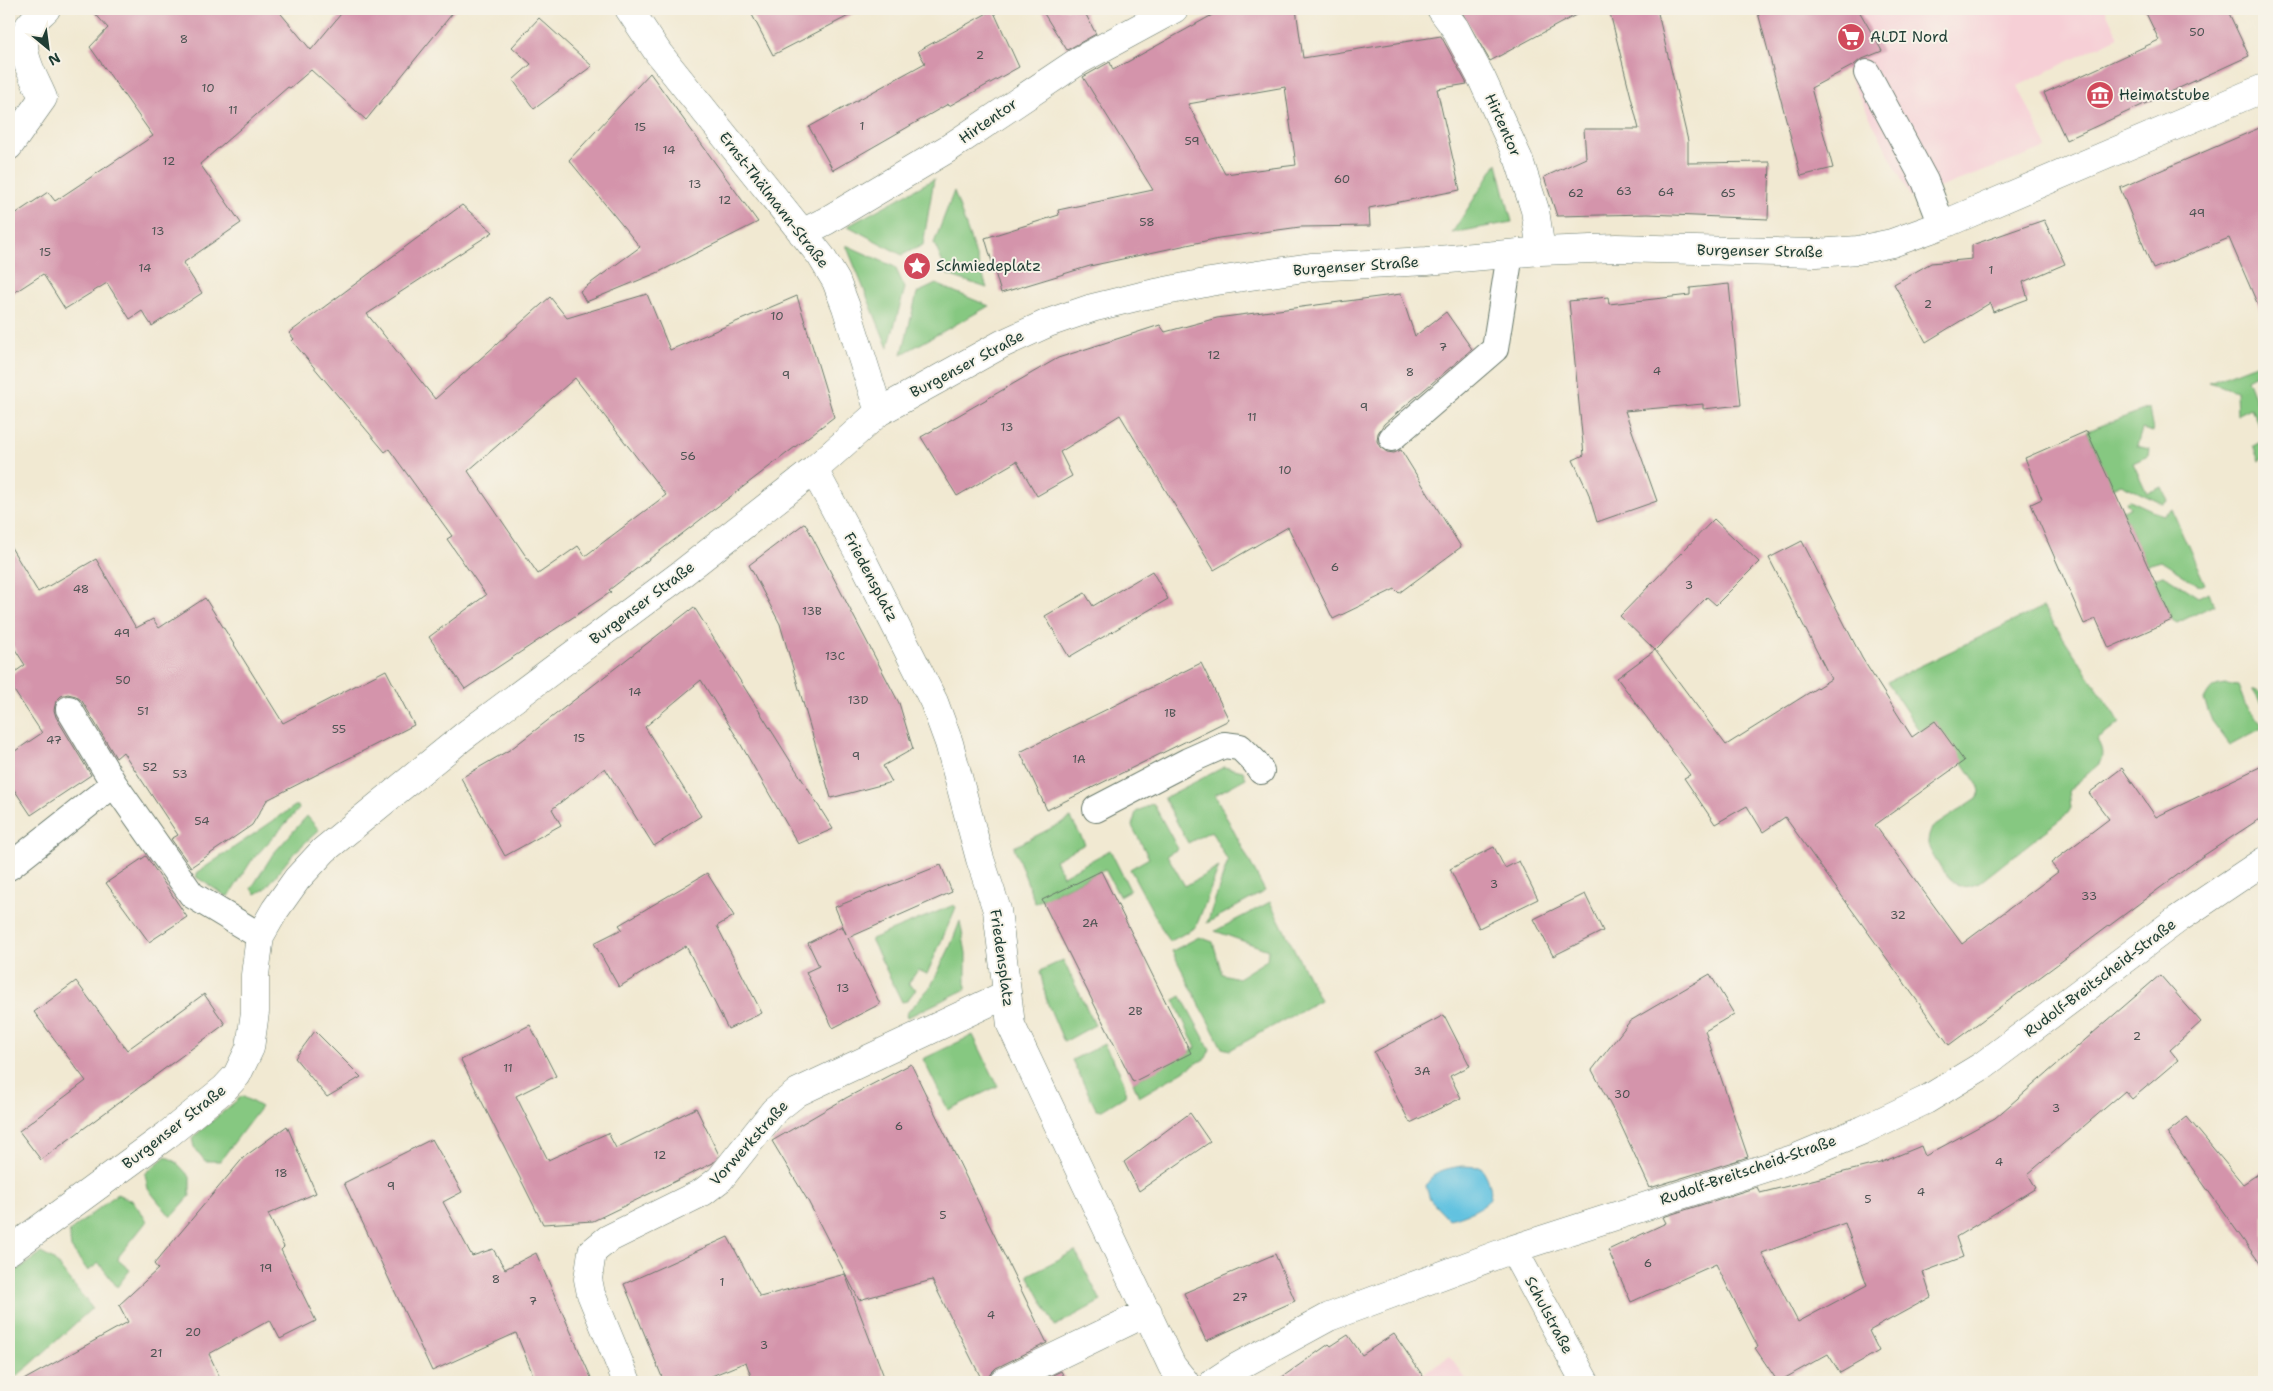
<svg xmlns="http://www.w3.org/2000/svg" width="2273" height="1391" font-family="'Shantell Sans',sans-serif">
	<rect width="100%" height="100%" fill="#f7f3e8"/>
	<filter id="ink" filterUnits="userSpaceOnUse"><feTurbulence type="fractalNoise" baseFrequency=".02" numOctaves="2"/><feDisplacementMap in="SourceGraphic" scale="10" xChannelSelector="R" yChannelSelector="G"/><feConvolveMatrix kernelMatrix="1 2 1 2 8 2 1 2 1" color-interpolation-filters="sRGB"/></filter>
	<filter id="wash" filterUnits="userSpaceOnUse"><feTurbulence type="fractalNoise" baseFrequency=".0096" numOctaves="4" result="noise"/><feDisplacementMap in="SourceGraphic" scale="20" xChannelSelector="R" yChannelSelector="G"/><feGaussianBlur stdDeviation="1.12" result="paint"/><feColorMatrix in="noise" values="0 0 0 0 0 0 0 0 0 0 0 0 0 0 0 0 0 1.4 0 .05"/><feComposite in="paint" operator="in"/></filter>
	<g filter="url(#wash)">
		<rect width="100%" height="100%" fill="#f1e9d2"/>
		<!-- built -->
		<path fill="#f6cfd6" d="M1815 9H2105L2118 37 2018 86 2047 148 1911 198Z
			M1394 1334 1421 1375 1450 1356 1468 1382H1272L1329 1344 1331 1346 1348 1335 1362 1355Z"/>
		<!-- green -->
		<path fill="#86c881" stroke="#52825a" d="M1497 163 1512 222 1452 233Z
			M934 179 923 245 902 255 848 226Z
			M954 191 987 288 948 275 934 243Z
			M846 245 895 267 905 288 888 348Z
			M936 284 989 306 902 354 917 293Z
			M2264 361V370L2247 379 2258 407 2264 404V437L2251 408 2237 415 2236 391 2209 382Z
			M2149 408 2153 432 2142 429 2137 446 2149 449 2148 456 2133 463 2147 493 2162 487 2168 501 2163 504 2121 484 2112 488 2087 431Z
			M2264 440V458L2259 461 2253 446Z
			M2130 500 2162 515 2172 510 2205 584 2200 586 2161 561 2147 565 2122 510 2130 508 2126 501Z
			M2164 575 2198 597 2209 592 2214 605 2177 623 2172 620 2153 578Z
			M2043 607 2120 723 2097 740C2102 748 2104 755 2099 764L2069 790 2071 808 2068 813 1979 883C1973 885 1966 888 1960 886 1951 884 1928 852 1928 843 1928 837 1930 833 1932 828L1977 798 1980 792 1979 787 1935 721 1920 732 1887 682Z
			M2226 684 2238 686 2245 704 2264 727 2230 745 2212 721 2204 700C2210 689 2213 685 2226 684Z
			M2252 689 2264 694V708Z
			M1224 767 1243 771 1246 778 1215 795 1265 891 1207 923 1228 861 1211 831 1188 843 1164 798Z
			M1153 803 1178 849 1167 855 1185 886 1219 867 1196 927 1169 942 1130 869 1149 858 1132 826 1136 812Z
			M295 806H298L299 809 252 860 229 896H226L196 877 198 872Z
			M307 816 319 830 294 853 265 889 256 894 251 889 273 854Z
			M1071 818 1085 844 1055 860 1063 876 1110 850 1130 890 1119 896 1105 869 1035 903 1014 847Z
			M1270 902 1320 1000 1230 1050 1222 1048 1172 951 1199 937 1213 942 1222 974 1238 978 1267 960 1268 950 1215 931Z
			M954 905 956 907 954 912 927 974 918 970 908 984 916 989 907 1001 902 1002 871 939Z
			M960 921 966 953V989L908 1017 906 1016 907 1013 931 986 950 947Z
			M1063 960 1095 1025 1064 1042 1047 1002 1040 971Z
			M1181 996 1210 1049 1206 1058 1139 1097 1133 1082 1196 1048 1174 1000Z
			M973 1035 998 1086 948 1110 923 1059Z
			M1104 1044C1111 1058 1128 1080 1125 1096L1102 1110 1096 1109 1072 1060Z
			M242 1096 261 1107 220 1161H205L194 1147 192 1138Z
			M166 1156 177 1163 190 1177V1196L171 1217 148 1189 145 1174Z
			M117 1194 133 1201 147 1221 119 1256 118 1260 130 1270 117 1287 99 1263 88 1271 71 1248 69 1232Z
			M1075 1251 1101 1301 1055 1326 1028 1275Z
			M41 1253 54 1260 92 1308 29 1366 9 1382V1276Z"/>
		<!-- water -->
		<path fill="#62c2e0" stroke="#40808a" d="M1462 1166 1481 1167C1487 1175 1495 1192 1488 1201 1482 1209 1458 1218 1448 1219L1430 1200 1426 1186C1434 1170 1445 1169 1462 1166Z"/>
		<g id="blocks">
			<!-- building -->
			<path fill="#d494ab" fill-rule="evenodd" d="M91 9H277L311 50 345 9H456L366 120 311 70 290 88 288 87 200 164 241 223 183 263 202 293 152 326 142 311 130 319 107 283 65 309 43 274 9 296V218L48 192 55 201 153 136 90 47 108 28Z
				M749 9H862L773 55Z
				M1041 9H1083L1096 34 1067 50Z
				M1223 9H1296L1303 58 1441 36 1467 84 1437 89 1460 190 1369 208 1370 226 1300 227 1219 238 1090 266 1001 293 985 238 1059 215 1058 210 1153 190 1083 77 1110 62 1113 70ZM1285 87 1296 165 1225 174 1188 104Z
				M1460 9H1587L1490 61Z
				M1609 9H1657L1688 141V163L1770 162 1768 219 1648 214 1557 216 1544 177 1586 158 1584 129H1639Z
				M1757 9H1858L1882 51 1860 60 1854 65 1811 88 1833 168 1801 176Z
				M2144 9H2227L2249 56 2066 140 2044 93 2159 40Z
				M993 10 1019 67 949 106 948 104 833 170 809 127 925 63 918 51Z
				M539 18 592 66 534 109 513 80 531 64 512 47Z
				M650 73 758 222 659 272 586 302 580 291 640 247 569 160Z
				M2264 126V319L2229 238 2153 269 2120 188Z
				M462 205 493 232 367 314 435 399 550 297 567 318 647 294 670 350 797 296 834 417 609 590 611 592 465 689 429 637 486 595 447 539 452 536 389 449 385 452 292 341 294 339 289 333ZM575 378 666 495 585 556 578 546 538 574 468 471Z
				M2044 220 2065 264 2023 282 2028 299 1993 312 1990 303 1926 342 1894 284 1931 263 1972 259V245Z
				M1729 284 1741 405 1703 409V404L1625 411 1657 501 1597 522 1588 492 1573 460 1584 455 1569 301 1608 297 1609 304 1690 295V288Z
				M1401 294 1415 336 1446 312 1472 349 1384 424 1378 433 1377 441 1380 447 1387 452 1394 453 1401 450 1461 547 1399 593 1395 589 1333 619 1288 527 1214 570 1120 415 1060 452 1072 476 1037 496 1017 461 957 496 921 437 1058 358 1160 325 1165 332 1217 318Z
				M2087 431 2172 620 2109 648 2096 619 2084 624 2031 504 2042 499 2025 458Z
				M1714 519 1759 562 1716 605 1707 597 1655 650 1620 616Z
				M805 523 899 703 913 749 883 766 892 782 831 798 780 624 749 565Z
				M1802 541 1862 658 1912 737 1935 721 1964 761 1875 825 1962 944 2058 872 2051 863 2109 819 2089 793 2122 768 2156 817 2264 765V816L2203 856 1949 1045 1785 817 1763 832 1747 806 1715 824 1684 778 1690 775 1617 678 1655 650 1726 745 1831 679 1769 558Z
				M9 544 38 592 96 559 136 628 153 619 159 628 205 598 283 723 386 670 414 725 267 800 252 825 191 867 171 839 178 835 123 752 116 758 82 701 76 696 68 694 61 696 56 701 54 710 56 717 91 775 31 815 9 782V755L42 733 9 683V676L25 665 9 640Z
				M1152 571 1168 599 1069 657 1045 616 1085 593 1093 606Z
				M694 607 833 829 798 844 736 736 701 680 645 727 701 816 654 846 605 768 552 809 561 825 505 856 461 778 511 749Z
				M1201 663 1229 720 1047 810 1020 752Z
				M1494 847 1505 868 1519 861 1538 899 1479 928 1450 869Z
				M146 856 187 917 149 942 106 883Z
				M941 865 952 892 848 938 880 1004 833 1028 806 972 819 966 808 943 842 926 846 934 835 907Z
				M1101 871 1191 1053 1133 1082 1042 900Z
				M707 873 734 916 717 926 762 1013 728 1029 686 946 619 987 594 943 622 929 619 925Z
				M1585 894 1603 931 1553 956 1534 919Z
				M1710 974 1734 1014 1705 1031 1748 1157 1650 1188 1620 1123 1592 1070 1630 1021Z
				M2160 975 2201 1022 2170 1050 2178 1060 2132 1099 2125 1091 2028 1174 2036 1188 1956 1237 1963 1257 1923 1272 1931 1297 1869 1331 1879 1351 1840 1373 1828 1354 1778 1382 1755 1348 1758 1347 1716 1264 1631 1302 1608 1250 1666 1223 1663 1217 1757 1187 1760 1193 1880 1163 1921 1146 1925 1156 1995 1118ZM1845 1223 1867 1285 1798 1322 1762 1253Z
				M76 981 127 1050 204 994 225 1024 41 1160 19 1131 86 1081 34 1012Z
				M1444 1015 1470 1066 1450 1076 1461 1098 1410 1123 1374 1052Z
				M530 1025 556 1076 516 1096 548 1160 608 1133 616 1148 696 1108 719 1155 713 1163 593 1221 543 1224 461 1060Z
				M315 1031 361 1077 327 1097 295 1058Z
				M911 1064 1047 1343 996 1368 990 1374 988 1382H983L932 1280 859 1300 808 1201 772 1141 846 1098Z
				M1190 1113 1210 1142 1139 1191 1124 1162Z
				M2187 1117 2243 1184 2264 1170V1269L2167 1133Z
				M287 1126 316 1193 268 1214 284 1247 281 1250 316 1321 280 1339 270 1320 209 1354 222 1382H20L128 1322 119 1305 158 1269 154 1264 244 1157Z
				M432 1139 462 1192 443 1202 472 1256 493 1249 505 1269 536 1253 593 1382H536L516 1333 432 1371 344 1183Z
				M728 1237 760 1297 845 1274 886 1382H753L746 1362 697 1382H664L624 1284Z
				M1275 1254 1295 1301 1206 1341 1184 1293Z
				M1394 1334 1427 1382H1275L1329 1344 1331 1346 1348 1335 1362 1355Z
				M1061 1371 1067 1382H1038Z"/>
		</g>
	</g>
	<g filter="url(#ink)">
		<use href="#blocks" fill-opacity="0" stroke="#68796b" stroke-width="1"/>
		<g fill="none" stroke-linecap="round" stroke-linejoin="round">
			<!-- lane casing -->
			<g stroke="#68796b" stroke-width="28">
				<path id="lane" d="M1867 73 1925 181 1942 225
					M1392 438 1495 349 1510 254
					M69 709 114 784 192 895 260 936
					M1096 809 1188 761 1224 745 1240 747 1255 762 1261 771
					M9 867 114 784"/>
			</g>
			<!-- street casing -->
			<g stroke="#68796b" stroke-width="29">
				<path id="street" d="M629 9 659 54 821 256 836 281 846 307 879 412
					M1441 9 1455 28 1482 79 1519 160 1535 210 1541 251
					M9 146 43 98C34 76 15 49 29 26 33 20 41 14 46 9
					M802 233 826 221 949 148 1080 60 1174 9
					M814 470 864 563 934 702 949 743 980 859 997 910 1011 1025 1172 1366 1185 1382
					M1513 1249 1585 1382
					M9 1251 167 1135 224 1089 237 1075 250 1048 255 1012V975L260 936 275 910 297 879 324 850 464 736 680 575 814 470 879 412 1002 344 1048 323 1092 308 1141 296 1210 282 1311 267 1427 261 1541 251 1616 248 1816 253 1858 250 1892 243 1942 225 2264 88
					M627 1382 591 1294 588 1279 592 1252 608 1239 703 1192 720 1179 774 1111 798 1092 1007 994
					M1003 1382 1148 1312
					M1214 1382 1237 1367 1329 1317 1513 1249 1796 1158 1863 1130 1926 1100 1982 1066 2178 919 2264 861"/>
			</g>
			<!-- lane -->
			<use href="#lane" stroke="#fff" stroke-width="26"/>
			<!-- street -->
			<use href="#street" stroke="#fff" stroke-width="28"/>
		</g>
	</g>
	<!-- icons -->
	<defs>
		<g id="supermarket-disc" transform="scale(1.4375)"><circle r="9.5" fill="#d1495b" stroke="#f7f3e8"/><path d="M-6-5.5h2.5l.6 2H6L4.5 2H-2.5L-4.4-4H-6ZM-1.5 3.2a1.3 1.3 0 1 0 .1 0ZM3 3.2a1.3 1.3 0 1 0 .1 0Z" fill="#fff"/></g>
		<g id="museum-disc" transform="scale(1.4375)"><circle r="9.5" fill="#d1495b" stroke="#f7f3e8"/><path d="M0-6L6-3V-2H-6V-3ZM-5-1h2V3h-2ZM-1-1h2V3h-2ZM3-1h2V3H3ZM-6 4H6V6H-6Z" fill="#fff"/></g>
		<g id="sight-disc" transform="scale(1.4375)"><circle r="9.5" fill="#d1495b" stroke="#f7f3e8"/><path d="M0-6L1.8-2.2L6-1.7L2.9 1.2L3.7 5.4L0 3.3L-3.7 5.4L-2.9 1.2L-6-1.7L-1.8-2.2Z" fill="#fff"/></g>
	</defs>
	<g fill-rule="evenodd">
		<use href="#supermarket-disc" x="1851" y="37"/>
		<use href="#museum-disc" x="2100" y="95"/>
		<use href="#sight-disc" x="917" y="266"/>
	</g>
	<g text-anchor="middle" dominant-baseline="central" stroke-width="4" stroke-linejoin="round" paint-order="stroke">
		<!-- number labels -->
		<g font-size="12" fill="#4c5352">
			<text x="2197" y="32">50</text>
			<text x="184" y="39">8</text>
			<text x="980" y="55">2</text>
			<text x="208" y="88">10</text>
			<text x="233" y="110">11</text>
			<text x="862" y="126">1</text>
			<text x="640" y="127">15</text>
			<text x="1192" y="141">59</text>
			<text x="669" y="150">14</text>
			<text x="169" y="161">12</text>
			<text x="1342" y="179">60</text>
			<text x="695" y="184">13</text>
			<text x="1624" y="191">63</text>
			<text x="1666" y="192">64</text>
			<text x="1576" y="193">62</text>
			<text x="1728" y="193">65</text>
			<text x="725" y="200">12</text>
			<text x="2197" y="213">49</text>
			<text x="1147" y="222">58</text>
			<text x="158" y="231">13</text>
			<text x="45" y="252">15</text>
			<text x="145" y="268">14</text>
			<text x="1991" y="270">1</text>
			<text x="1928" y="304">2</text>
			<text x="777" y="316">10</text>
			<text x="1443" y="347">7</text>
			<text x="1214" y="355">12</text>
			<text x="1657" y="371">4</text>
			<text x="1410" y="372">8</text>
			<text x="786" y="375">9</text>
			<text x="1364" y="407">9</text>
			<text x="1252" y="417">11</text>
			<text x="1007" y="427">13</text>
			<text x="688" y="456">56</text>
			<text x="1285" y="470">10</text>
			<text x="1335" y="567">6</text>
			<text x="1689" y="585">3</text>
			<text x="81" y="589">48</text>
			<text x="812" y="611">13B</text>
			<text x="122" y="633">49</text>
			<text x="835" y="656">13C</text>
			<text x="123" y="680">50</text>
			<text x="635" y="692">14</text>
			<text x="858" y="700">13D</text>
			<text x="143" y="711">51</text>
			<text x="1170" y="713">1B</text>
			<text x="339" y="729">55</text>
			<text x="579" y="738">15</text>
			<text x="54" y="740">47</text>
			<text x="856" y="756">9</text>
			<text x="1079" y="759">1A</text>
			<text x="150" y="767">52</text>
			<text x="180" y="774">53</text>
			<text x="202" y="821">54</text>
			<text x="1494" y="884">3</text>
			<text x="2089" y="896">33</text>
			<text x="1898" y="915">32</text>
			<text x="1090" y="923">2A</text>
			<text x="843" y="988">13</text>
			<text x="1135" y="1011">2B</text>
			<text x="2137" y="1036">2</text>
			<text x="508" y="1068">11</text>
			<text x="1422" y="1071">3A</text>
			<text x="1622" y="1094">30</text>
			<text x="2056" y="1108">3</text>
			<text x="899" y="1126">6</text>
			<text x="660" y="1155">12</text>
			<text x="1999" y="1162">4</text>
			<text x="281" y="1173">18</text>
			<text x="391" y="1186">9</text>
			<text x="1921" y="1192">4</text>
			<text x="1868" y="1199">5</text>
			<text x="943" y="1215">5</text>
			<text x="1648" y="1263">6</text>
			<text x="266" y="1268">19</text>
			<text x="496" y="1279">8</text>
			<text x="722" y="1282">1</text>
			<text x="1240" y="1297">27</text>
			<text x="533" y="1301">7</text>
			<text x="991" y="1315">4</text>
			<text x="193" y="1332">20</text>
			<text x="764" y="1345">3</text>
			<text x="156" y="1353">21</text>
		</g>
		<!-- poi labels -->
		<g font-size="15" fill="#1f3d34" stroke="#f7f3e8" text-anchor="start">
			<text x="1870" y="37">ALDI Nord</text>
			<text x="2119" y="95">Heimatstube</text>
			<text x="936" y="266">Schmiedeplatz</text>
		</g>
		<!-- street labels -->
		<g font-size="15" fill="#1f3d34" stroke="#f7f3e8">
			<text transform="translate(988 121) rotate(-35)">Hirtentor</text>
			<text transform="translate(1503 125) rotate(66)">Hirtentor</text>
			<text transform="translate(774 200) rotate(52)">Ernst-Thälmann-Straße</text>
			<text transform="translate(1760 251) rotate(1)">Burgenser Straße</text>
			<text transform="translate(1356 266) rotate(-4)">Burgenser Straße</text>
			<text transform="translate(967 364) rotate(-28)">Burgenser Straße</text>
			<text transform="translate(871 577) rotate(62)">Friedensplatz</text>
			<text transform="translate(642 603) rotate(-37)">Burgenser Straße</text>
			<text transform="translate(1002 958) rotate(82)">Friedensplatz</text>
			<text transform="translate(2100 978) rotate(-37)">Rudolf-Breitscheid-Straße</text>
			<text transform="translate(174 1127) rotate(-38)">Burgenser Straße</text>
			<text transform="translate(749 1143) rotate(-48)">Vorwerkstraße</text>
			<text transform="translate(1748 1170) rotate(-19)">Rudolf-Breitscheid-Straße</text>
			<text transform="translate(1549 1315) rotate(62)">Schulstraße</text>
		</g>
	</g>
	<!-- margin -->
	<rect width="2273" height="1391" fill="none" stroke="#f7f3e8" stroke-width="30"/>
	<!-- north arrow -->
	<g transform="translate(48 48) rotate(151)" stroke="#f7f3e8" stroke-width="4" paint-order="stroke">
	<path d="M0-4L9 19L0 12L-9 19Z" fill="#1f3d34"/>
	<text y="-8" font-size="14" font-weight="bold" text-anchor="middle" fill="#1f3d34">N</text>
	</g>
</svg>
